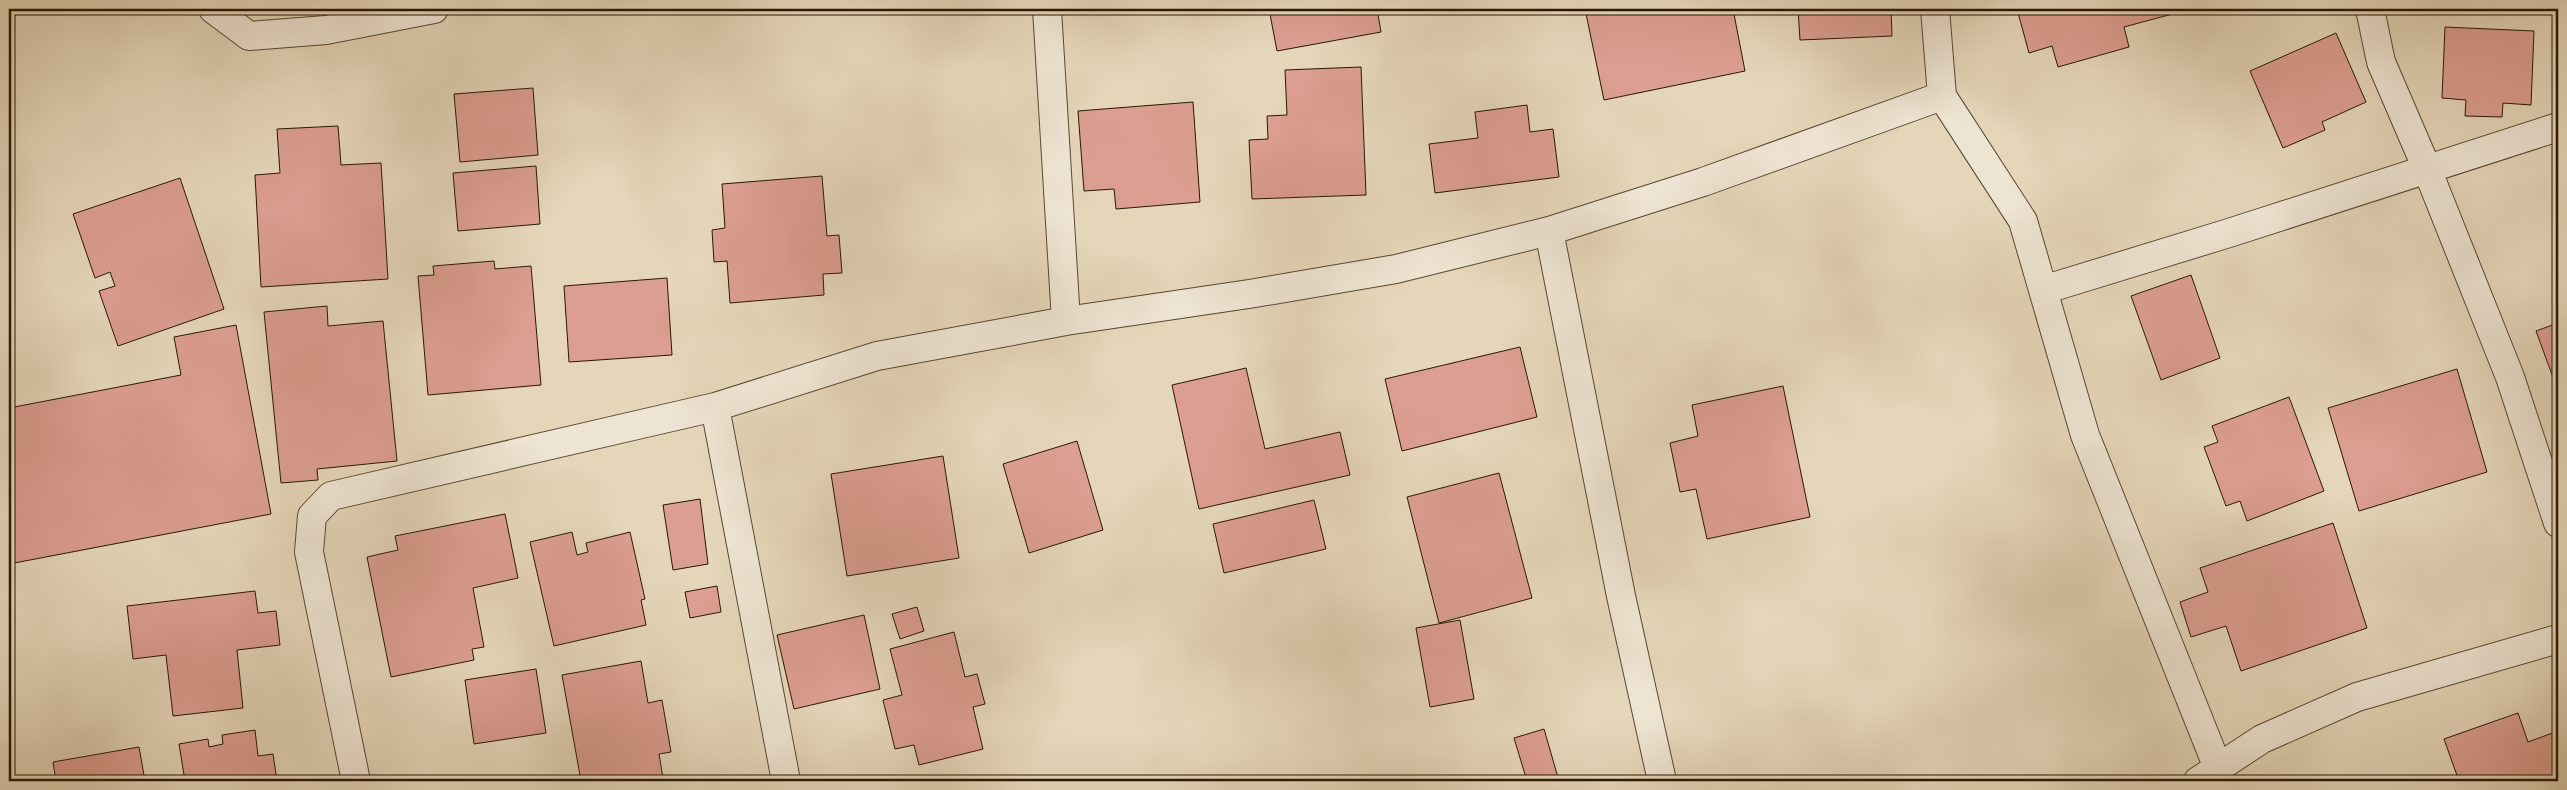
<svg xmlns="http://www.w3.org/2000/svg" width="2567" height="790" font-family="'IM FELL DW Pica',serif">
	<rect width="100%" height="100%" fill="#e5d6b9"/>
	<filter id="stains"><feTurbulence type="fractalNoise" baseFrequency=".004" numOctaves="4"/><feColorMatrix values="0 0 0 0 .2 0 0 0 0 .09 0 0 0 0 .02 0 0 0 .5 -.17"/></filter>
	<radialGradient id="worn" r=".72"><stop offset=".6" stop-color="#630" stop-opacity="0"/><stop offset="1" stop-color="#630" stop-opacity=".3"/></radialGradient>
	<!-- building -->
	<path fill="#dc9e90" stroke="#291705" d="M1269 9H1377L1381 32 1277 51Z
		M1585 9H1733L1745 71 1604 100Z
		M1798 9H1891L1892 36 1800 40Z
		M2017 9H2175L2176 13 2124 27 2129 47 2058 67 2052 46 2029 53Z
		M2542 9H2558V14L2541 12Z
		M2445 27 2534 31 2531 105 2503 103 2502 117 2465 116 2466 100 2442 98Z
		M2336 33 2366 102 2322 122 2325 130 2283 148 2250 71Z
		M1361 67 1366 195 1252 199 1249 140 1268 139 1267 116 1287 115 1285 70Z
		M533 88 538 155 460 162 454 94Z
		M1193 102 1200 202 1116 209 1114 189 1084 191 1078 111Z
		M1527 105 1530 132 1553 129 1559 177 1435 193 1429 144 1478 138 1475 112Z
		M338 126 341 165 381 163 388 279 261 287 255 175 280 173 277 129Z
		M536 166 540 224 458 231 453 173Z
		M822 176 827 236 839 235 842 273 823 274 824 295 730 303 727 261 714 262 712 230 725 228 722 184Z
		M180 178 224 309 118 346 99 291 115 286 110 272 95 278 73 214Z
		M494 261 495 269 531 266 541 385 428 395 418 276 434 275 433 266Z
		M2191 275 2220 358 2161 380 2131 296Z
		M667 278 672 355 569 362 564 286Z
		M327 306 328 326 383 321 397 461 317 469 318 480 281 483 264 312Z
		M2558 323V391L2536 331Z
		M236 325 271 514 9 564V408L181 375 174 337Z
		M1520 347 1537 417 1402 451 1385 379Z
		M1246 368 1265 449 1340 432 1350 475 1199 509 1172 385Z
		M2457 369 2487 472 2359 511 2328 408Z
		M1783 386 1810 517 1707 539 1696 489 1680 492 1670 443 1698 436 1692 405Z
		M2289 397 2324 491 2247 521 2240 501 2226 506 2204 447 2218 442 2212 426Z
		M1077 441 1103 530 1029 553 1003 464Z
		M943 456 959 558 847 576 831 474Z
		M1499 473 1532 598 1439 623 1407 497Z
		M700 499 708 564 673 570 663 505Z
		M1314 500 1326 549 1224 573 1213 524Z
		M505 514 518 578 473 588 484 647 472 649 474 660 391 677 367 557 398 550 395 536Z
		M2333 523 2367 628 2241 671 2226 626 2191 637 2180 602 2208 592 2200 568Z
		M572 532 577 555 588 552 586 543 630 532 645 599 641 600 646 625 554 646 530 542Z
		M717 586 721 612 690 618 685 592Z
		M255 591 258 613 276 611 280 645 237 650 243 708 173 716 166 655 133 659 127 606Z
		M917 607 924 631 900 639 892 614Z
		M864 615 880 689 794 709 777 635Z
		M1460 620 1474 699 1430 707 1416 628Z
		M954 632 965 677 977 674 985 704 973 707 983 749 919 765 914 745 895 749 883 700 902 695 890 649Z
		M641 661 648 703 662 700 671 752 659 754 663 778 644 781H581L562 675Z
		M536 669 546 733 474 744 465 680Z
		M2518 713 2528 742 2558 731V781H2459L2444 739Z
		M1544 729 1559 781H1527L1514 738Z
		M255 730 258 756 273 754 277 781H185L179 744 208 739 209 747 223 744 222 735Z
		M139 747 145 781H56L53 762Z"/>
	<g fill="none" stroke-linecap="round" stroke-linejoin="round">
		<!-- minor casing -->
		<g stroke="#584732" stroke-width="30">
			<path id="minor" d="M213 9 249 36 326 30 434 9
				M1047 9 1066 321
				M1935 9 1942 96 2023 221 2085 435 2218 768
				M2370 9 2381 62 2427 169 2510 377 2558 523
				M1549 231 1621 596 1662 781
				M2043 290 2229 233 2558 127
				M715 407 786 781
				M356 781 309 552 312 516 331 496 715 407 877 356 1066 321 1249 294 1396 269 1549 231 1703 182 1942 96
				M2198 781 2262 739 2357 697 2558 639"/>
		</g>
		<!-- minor -->
		<use href="#minor" stroke="#eee4d2" stroke-width="28"/>
	</g>
	<!-- margin -->
	<rect width="2567" height="790" fill="none" stroke="#e5d6b9" stroke-width="30"/>
	<rect x="10" y="10" width="2547" height="770" fill="none" stroke="#291705" stroke-width="2.5"/>
	<rect x="15" y="15" width="2537" height="760" fill="none" stroke="#291705"/>
	<rect width="100%" height="100%" filter="url(#stains)"/>
	<rect width="100%" height="100%" fill="url(#worn)"/>
</svg>
